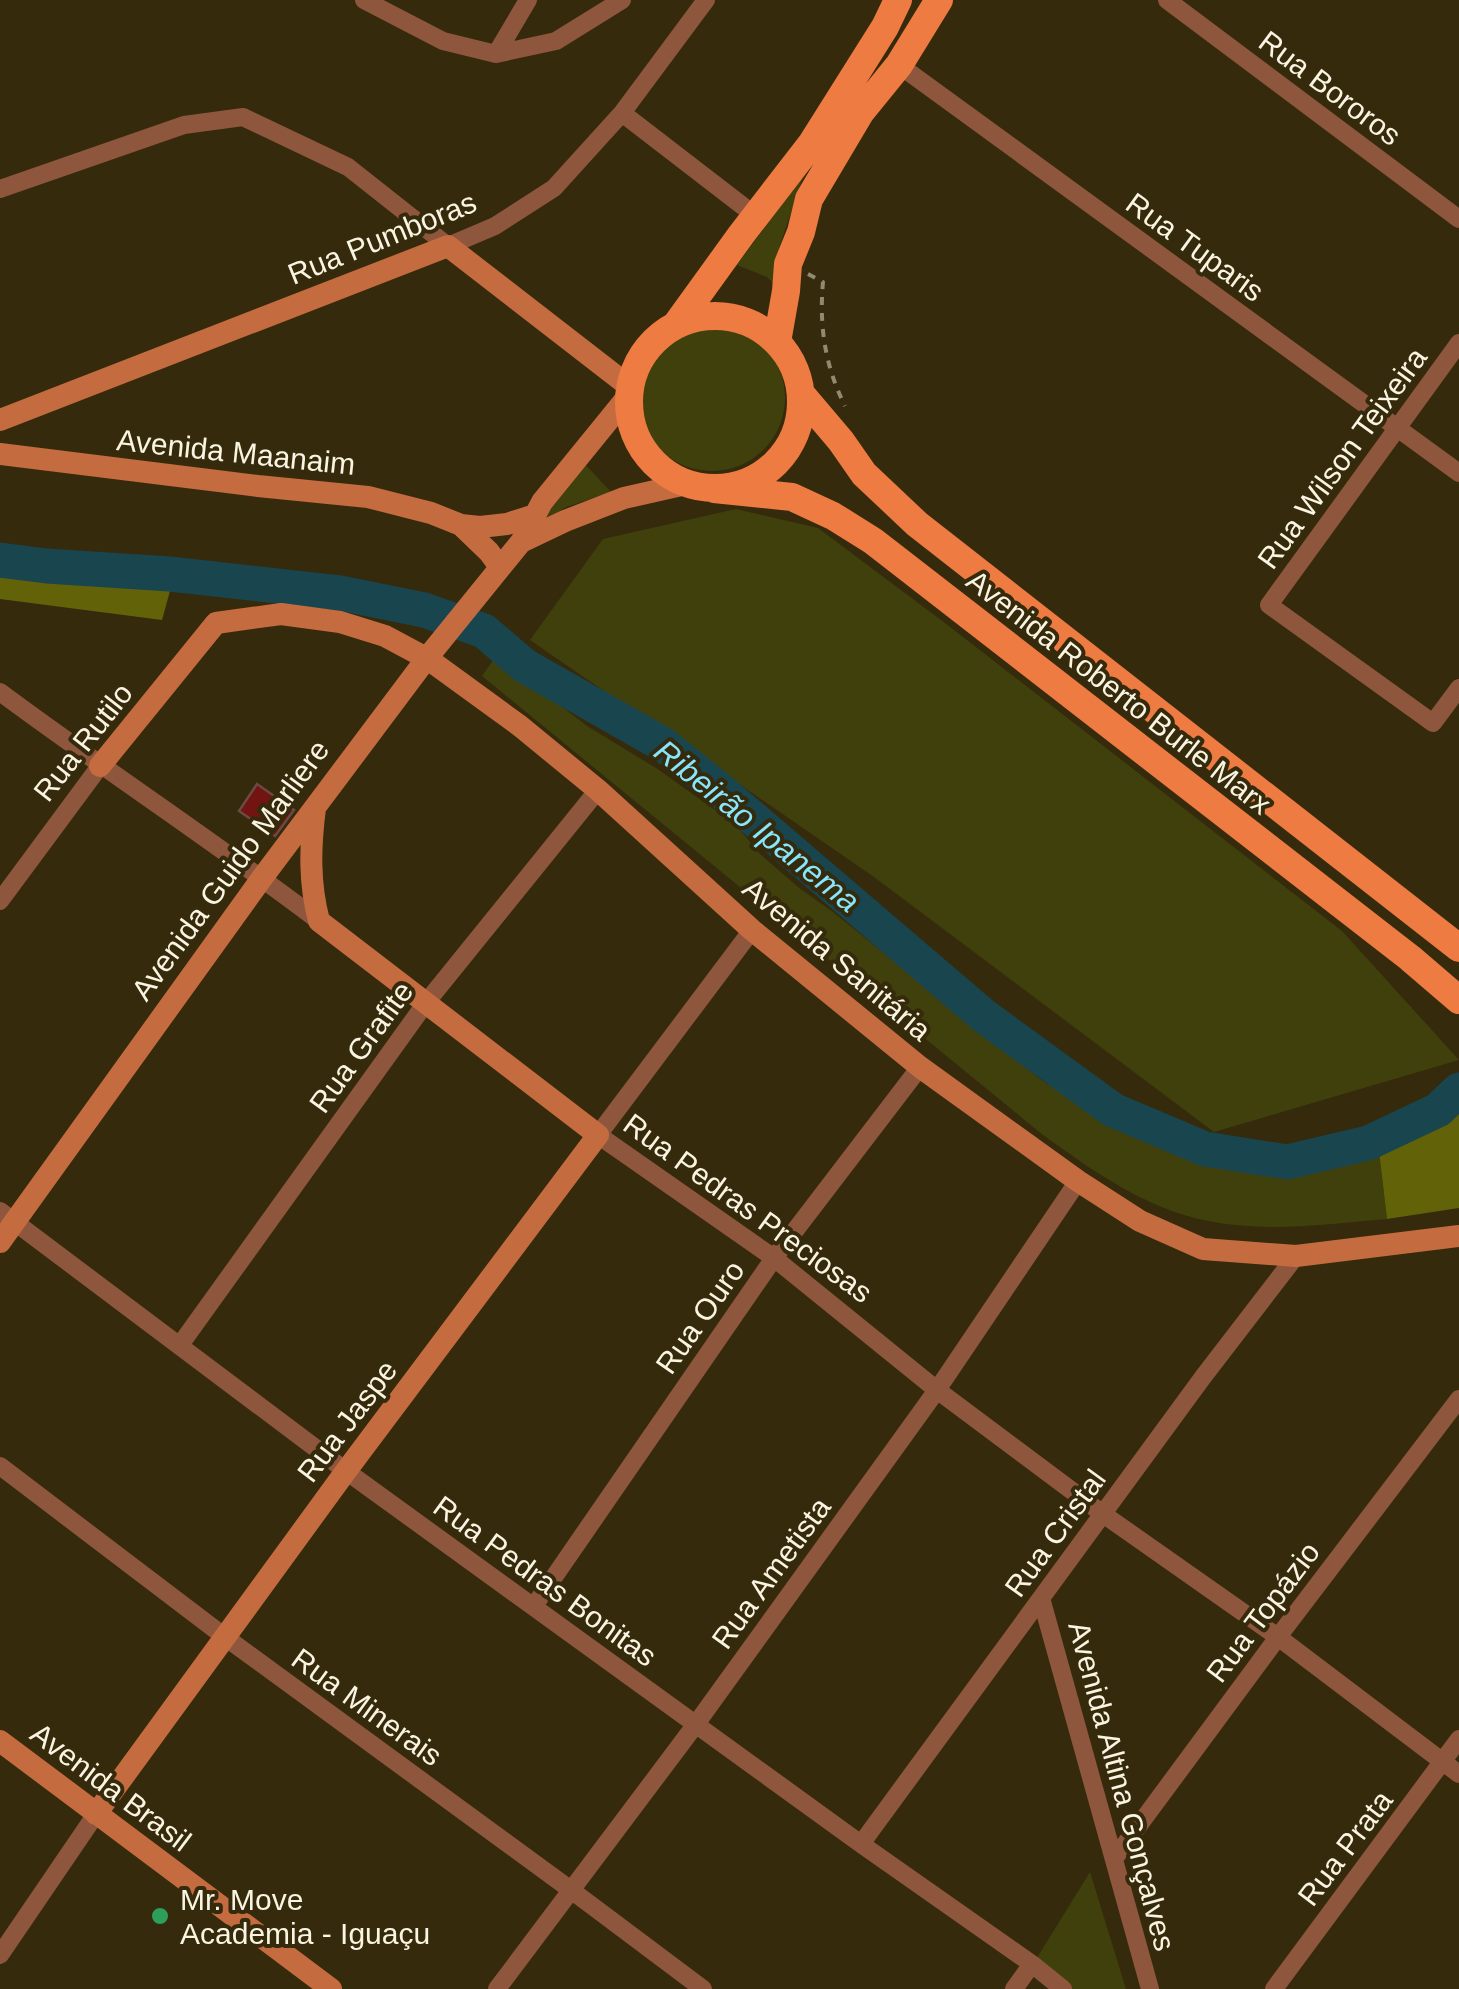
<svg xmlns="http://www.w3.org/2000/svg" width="1459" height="1989" font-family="Arial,sans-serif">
	<rect width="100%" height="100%" fill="#352a0b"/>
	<!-- green -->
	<path fill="#40400c" d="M803 176 779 248 777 287 767 277 737 265Z
		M639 398a73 73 0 1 1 146 0a73 73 0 1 1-146 0Z
		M582 461 611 492 566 507 533 528Z
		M736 509 818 528 945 623 1342 931 1459 1060 1214 1132 874 877 530 640 603 539Z
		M496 656 587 726 656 768 735 824 759 853 799 888 833 912 1040 1079 1082 1107 1142 1134 1199 1158 1257 1172 1299 1174 1340 1166 1379 1151 1387 1219C1327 1224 1267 1233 1208 1221 1146 1209 1093 1171 1043 1135L482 676Z
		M1090 1872 1126 1989H1071L1035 1961Z"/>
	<!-- forest -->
	<path fill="#626209" d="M0 565 170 591 162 620 0 599Z
		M1459 1111V1208L1387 1219 1379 1151Z"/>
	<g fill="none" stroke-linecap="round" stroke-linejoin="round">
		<!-- river -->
		<path stroke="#19454f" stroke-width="35" d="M0 560 47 566 170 574 340 593 424 610 484 631 525 666 664 745 721 791 984 1016 1113 1110 1205 1149 1287 1162 1368 1143 1438 1110 1459 1090"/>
	</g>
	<!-- building -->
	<path fill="#711412" stroke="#6c4944" stroke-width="2.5" d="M257 784 294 810 275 836 239 811Z"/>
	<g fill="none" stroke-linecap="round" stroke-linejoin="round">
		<!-- path -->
		<path stroke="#928970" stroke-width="4" stroke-dasharray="8 8" stroke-linecap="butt" d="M808 274 823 282C819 326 825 366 845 406"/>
		<!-- street -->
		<path stroke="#8e563c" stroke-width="18" d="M364 0 443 41 496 54 556 41 622 0
			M1167 0 1459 219
			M496 54 528 0
			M899 65 1459 473
			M622 113 757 217
			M0 189 184 125 243 117 348 167 448 246 495 226 554 188 622 113 706 0
			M1459 343 1269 605 1433 723 1459 688
			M0 692C105 770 215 842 319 921
			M0 901 100 766
			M752 930 598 1135 774 1258 937 1390 1103 1514 1278 1637 1459 1774
			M0 1211 346 1471 861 1844 1032 1964 1063 1989
			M180 1345 425 1004 598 790
			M0 1466 225 1637 571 1890 703 1989
			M1041 1598 1150 1989
			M534 1606 774 1258 920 1067
			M861 1844 1203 1377 1296 1256
			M1114 1859 1278 1637 1459 1399
			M0 1955 96 1814
			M497 1989 696 1724 937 1390 1078 1181
			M1014 1989 1032 1964
			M1274 1989 1459 1739"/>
		<!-- secondary -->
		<path stroke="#c46b40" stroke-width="22" d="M0 420 448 246 630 387
			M0 454 258 486 368 497 431 513 461 525 480 527 507 524 535 515
			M461 525 489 552 500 567
			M521 542 565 521 624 498 686 484
			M100 766 216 623 281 614 340 622 385 636 428 659 520 726 598 790 752 930 920 1067 1078 1181 1140 1221 1203 1249 1296 1256 1459 1236
			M0 1242 262 878 427 658 521 542 542 502 629 395
			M0 1741 331 1989
			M96 1814 346 1471 598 1135 319 921C309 883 310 847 315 808"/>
		<!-- primary -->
		<path stroke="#ee7b41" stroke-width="28" d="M629 402a86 86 0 1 1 172 0a86 86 0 1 1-172 0Z
			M676 325 741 235 812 143 885 27 898 0
			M777 342 786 291 788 264 801 232 809 199 860 113 899 65 939 0
			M802 395 841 441 864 474 917 524 1459 948
			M714 489 792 497 833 516 873 541 1410 958 1459 1000"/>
	</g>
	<!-- markers -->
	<circle fill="#2e9e5b" stroke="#352a0b" stroke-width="4" cx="160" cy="1916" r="10"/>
	<g text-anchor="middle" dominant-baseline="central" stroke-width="8" stroke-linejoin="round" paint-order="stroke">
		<!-- street labels -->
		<g font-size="30" fill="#faf4e2" stroke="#352a0b">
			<text transform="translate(1330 88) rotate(37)">Rua Bororos</text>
			<text transform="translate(382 238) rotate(-22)">Rua Pumboras</text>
			<text transform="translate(1195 247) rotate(36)">Rua Tuparis</text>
			<text transform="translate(236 452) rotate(6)">Avenida Maanaim</text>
			<text transform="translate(1342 458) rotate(-54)">Rua Wilson Teixeira</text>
			<text transform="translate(1119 692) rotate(38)">Avenida Roberto Burle Marx</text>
			<text transform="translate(83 742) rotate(-52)">Rua Rutilo</text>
			<text transform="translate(230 870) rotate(-54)">Avenida Guido Marliere</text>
			<text transform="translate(837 959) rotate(40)">Avenida Sanitária</text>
			<text transform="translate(361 1047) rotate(-54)">Rua Grafite</text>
			<text transform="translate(748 1208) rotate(36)">Rua Pedras Preciosas</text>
			<text transform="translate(700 1317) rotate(-55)">Rua Ouro</text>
			<text transform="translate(347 1421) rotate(-53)">Rua Jaspe</text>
			<text transform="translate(1055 1533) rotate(-54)">Rua Cristal</text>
			<text transform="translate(771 1573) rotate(-54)">Rua Ametista</text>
			<text transform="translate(545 1581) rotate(36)">Rua Pedras Bonitas</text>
			<text transform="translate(1263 1612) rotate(-53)">Rua Topázio</text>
			<text transform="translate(367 1707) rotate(36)">Rua Minerais</text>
			<text transform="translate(1122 1786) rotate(75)">Avenida Altina Gonçalves</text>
			<text transform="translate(111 1787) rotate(37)">Avenida Brasil</text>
			<text transform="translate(1345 1848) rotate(-53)">Rua Prata</text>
		</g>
		<!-- poi labels -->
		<g font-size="30" fill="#faf4e2" stroke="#352a0b" text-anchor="start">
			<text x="180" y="1899">Mr. Move<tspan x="180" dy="34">Academia - Iguaçu</tspan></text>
		</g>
		<!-- water labels -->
		<g font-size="32" font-style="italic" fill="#88e5fc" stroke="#352a0b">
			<text transform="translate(757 826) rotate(39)">Ribeirão Ipanema</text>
		</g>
	</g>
</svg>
